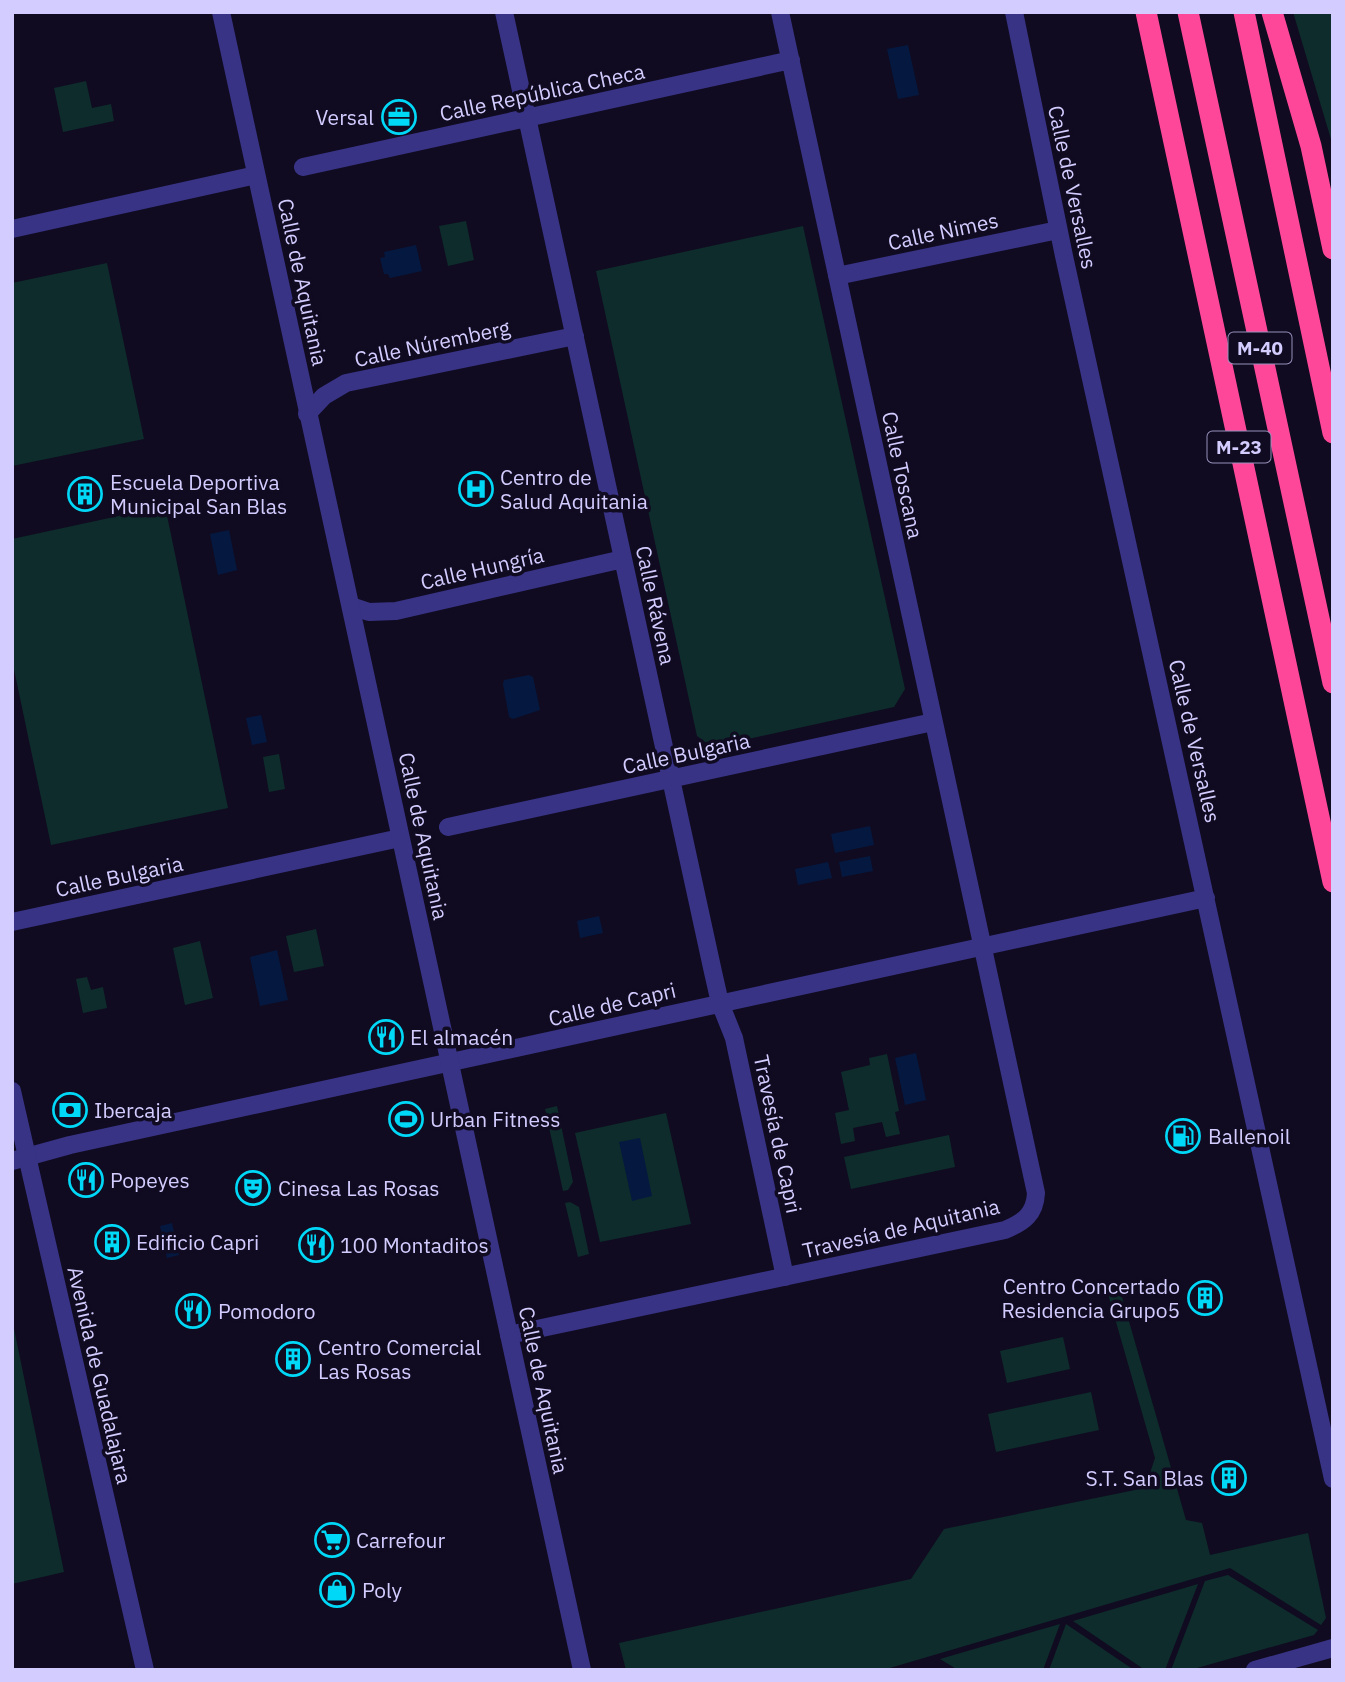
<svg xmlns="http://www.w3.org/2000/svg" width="1345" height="1682" font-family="'IBM Plex Sans',sans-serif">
	<rect width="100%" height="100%" fill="#100b21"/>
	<!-- green -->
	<path fill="#0e2c2b" d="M1293 12H1333V146Z
		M86 81 92 108 111 104 114 121 63 132 54 88Z
		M466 221 474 260 448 266 439 226Z
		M803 226 905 689 894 707 712 747 697 736 596 271Z
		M107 263 144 439 12 466V283Z
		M165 506 228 808 51 845 12 660V539Z
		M279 754 285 789 269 792 263 757Z
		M316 929 324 966 294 972 286 936Z
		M200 941 213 998 185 1005 173 948Z
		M87 977 91 990 103 987 107 1008 83 1013 76 979Z
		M887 1054 899 1111 895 1112 900 1134 886 1137 882 1122 853 1128 855 1141 841 1144 835 1113 849 1110 841 1072 870 1065 869 1058Z
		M557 1106 573 1182 568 1190 563 1191 545 1109Z
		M666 1113 691 1224 600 1242 575 1133Z
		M949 1135 955 1167 851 1189 844 1157Z
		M570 1202 579 1207 589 1254 578 1257 565 1203Z
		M1120 1290 1186 1520 1202 1523 1210 1555 1308 1533 1326 1618 1321 1625 1230 1568 883 1670H626L619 1643 911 1579 944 1529 1145 1488 1155 1458 1108 1294Z
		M12 1319 64 1572 12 1584Z
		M1063 1337 1070 1369 1007 1383 1000 1351Z
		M1091 1392 1099 1430 996 1452 988 1414Z
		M1228 1575 1318 1630 1314 1635 1190 1670H1171L1205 1581Z
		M1198 1584 1165 1670H1145L1073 1621Z
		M1060 1624 1043 1670H958L940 1659Z
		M1066 1624 1134 1670H1049Z"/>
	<!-- water -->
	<path fill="#051940" d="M908 45 919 95 898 99 887 49Z
		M416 245 422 271 390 278 388 274H384L380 258 385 257 384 252Z
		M229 530 237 570 218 575 210 534Z
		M529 675 533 677 540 710 513 719 509 717 503 684 504 680Z
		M261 715 267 742 252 745 246 718Z
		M870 826 874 845 835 853 831 834Z
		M870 856 873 871 842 877 839 862Z
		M828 862 832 878 798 885 795 869Z
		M599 916 603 933 580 938 577 921Z
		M277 950 288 1000 260 1006 250 957Z
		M916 1053 926 1100 905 1105 895 1058Z
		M640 1138 652 1196 632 1201 619 1142Z
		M172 1223 179 1255 167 1258 160 1226Z"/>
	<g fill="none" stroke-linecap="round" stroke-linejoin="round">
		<!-- minor -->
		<path stroke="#383384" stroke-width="18" d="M504 12 713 972 720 1003 734 1038 785 1277
			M1014 12 1064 256 1333 1479
			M303 167 791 60
			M12 229 256 175
			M837 276 1058 230
			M307 414 324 396 346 383 575 336
			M351 606 369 612 396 611 623 559
			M448 827 933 722
			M12 922 400 838
			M12 1161 70 1145 1206 898
			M509 1335 1005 1230C1024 1222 1035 1214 1036 1193L780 12
			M1255 1670 1333 1648"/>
		<!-- tertiary -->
		<path stroke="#383384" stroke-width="18" d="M221 12 582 1670
			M12 1091 145 1670"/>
		<!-- motorway -->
		<path stroke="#ff479a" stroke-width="21" d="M1146 12 1333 882
			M1188 12 1333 683
			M1244 12 1333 433
			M1272 12 1311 146 1333 249"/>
	</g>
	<!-- icons -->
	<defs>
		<g id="office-ring" transform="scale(1.75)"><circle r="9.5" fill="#100b21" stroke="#00d8f7" stroke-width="1.5"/><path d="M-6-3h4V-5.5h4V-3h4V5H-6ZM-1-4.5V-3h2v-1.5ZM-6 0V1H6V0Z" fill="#00d8f7"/></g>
		<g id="hospital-ring" transform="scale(1.75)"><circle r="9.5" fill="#100b21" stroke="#00d8f7" stroke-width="1.5"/><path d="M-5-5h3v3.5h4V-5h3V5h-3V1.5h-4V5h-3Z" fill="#00d8f7"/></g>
		<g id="building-ring" transform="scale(1.75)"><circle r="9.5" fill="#100b21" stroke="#00d8f7" stroke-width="1.5"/><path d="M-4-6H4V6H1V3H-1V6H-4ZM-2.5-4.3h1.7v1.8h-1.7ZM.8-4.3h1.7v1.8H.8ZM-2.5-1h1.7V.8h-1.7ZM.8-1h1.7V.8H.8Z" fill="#00d8f7"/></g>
		<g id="restaurant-ring" transform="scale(1.75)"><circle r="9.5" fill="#100b21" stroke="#00d8f7" stroke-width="1.5"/><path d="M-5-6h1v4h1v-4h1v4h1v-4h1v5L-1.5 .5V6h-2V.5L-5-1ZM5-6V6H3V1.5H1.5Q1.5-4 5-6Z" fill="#00d8f7"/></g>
		<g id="bank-ring" transform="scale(1.75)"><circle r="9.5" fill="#100b21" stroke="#00d8f7" stroke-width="1.5"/><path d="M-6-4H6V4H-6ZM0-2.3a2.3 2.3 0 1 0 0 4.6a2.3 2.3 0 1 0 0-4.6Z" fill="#00d8f7"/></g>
		<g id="stadium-ring" transform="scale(1.75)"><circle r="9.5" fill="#100b21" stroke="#00d8f7" stroke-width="1.5"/><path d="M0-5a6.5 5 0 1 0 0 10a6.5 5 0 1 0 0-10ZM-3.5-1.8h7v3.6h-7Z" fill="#00d8f7"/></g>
		<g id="fuel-ring" transform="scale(1.75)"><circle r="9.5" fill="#100b21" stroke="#00d8f7" stroke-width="1.5"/><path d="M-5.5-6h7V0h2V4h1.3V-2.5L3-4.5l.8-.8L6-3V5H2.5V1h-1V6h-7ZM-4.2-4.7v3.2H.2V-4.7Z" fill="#00d8f7"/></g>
		<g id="theatre-ring" transform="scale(1.75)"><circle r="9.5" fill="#100b21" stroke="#00d8f7" stroke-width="1.5"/><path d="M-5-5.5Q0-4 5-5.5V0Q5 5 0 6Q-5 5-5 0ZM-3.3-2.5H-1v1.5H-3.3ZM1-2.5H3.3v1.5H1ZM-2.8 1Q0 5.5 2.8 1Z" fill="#00d8f7"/></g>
		<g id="supermarket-ring" transform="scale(1.75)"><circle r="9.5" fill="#100b21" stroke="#00d8f7" stroke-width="1.5"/><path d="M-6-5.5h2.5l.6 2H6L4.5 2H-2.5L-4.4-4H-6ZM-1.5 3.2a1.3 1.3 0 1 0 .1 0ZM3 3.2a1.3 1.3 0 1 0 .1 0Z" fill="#00d8f7"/></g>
		<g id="shop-ring" transform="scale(1.75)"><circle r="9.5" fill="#100b21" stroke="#00d8f7" stroke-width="1.5"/><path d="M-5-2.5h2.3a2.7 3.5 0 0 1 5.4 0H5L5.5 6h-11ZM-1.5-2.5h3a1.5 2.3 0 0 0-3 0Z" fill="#00d8f7"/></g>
	</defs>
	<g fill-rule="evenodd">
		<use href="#office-ring" x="399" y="117"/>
		<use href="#hospital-ring" x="476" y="489"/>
		<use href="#building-ring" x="85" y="494"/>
		<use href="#restaurant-ring" x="386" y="1037"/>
		<use href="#bank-ring" x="70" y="1110"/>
		<use href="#stadium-ring" x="406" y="1119"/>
		<use href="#fuel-ring" x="1183" y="1136"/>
		<use href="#restaurant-ring" x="86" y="1180"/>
		<use href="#theatre-ring" x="253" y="1188"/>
		<use href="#building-ring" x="112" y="1242"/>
		<use href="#restaurant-ring" x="316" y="1245"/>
		<use href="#building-ring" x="1205" y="1298"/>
		<use href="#restaurant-ring" x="193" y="1311"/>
		<use href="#building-ring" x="293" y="1359"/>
		<use href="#building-ring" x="1229" y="1478"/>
		<use href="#supermarket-ring" x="332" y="1540"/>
		<use href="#shop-ring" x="337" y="1590"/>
	</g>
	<g text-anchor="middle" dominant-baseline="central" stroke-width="7" stroke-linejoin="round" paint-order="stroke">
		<!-- shield labels -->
		<g fill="#100b21" stroke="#9892bc" stroke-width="2">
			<rect x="1228.5" y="332.5" width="63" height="31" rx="5"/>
			<rect x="1207.5" y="431.5" width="63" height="31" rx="5"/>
		</g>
		<g font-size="19" font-weight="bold" fill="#d3ccff">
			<text x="1260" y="348">M-40</text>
			<text x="1239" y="447">M-23</text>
		</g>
		<!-- street labels -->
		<g font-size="21" fill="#d3ccff" stroke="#100b21">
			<text transform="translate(542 92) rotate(-12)">Calle República Checa</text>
			<text transform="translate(1073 187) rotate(78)">Calle de Versalles</text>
			<text transform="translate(943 231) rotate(-12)">Calle Nimes</text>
			<text transform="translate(303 282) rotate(78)">Calle de Aquitania</text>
			<text transform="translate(432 343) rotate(-12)">Calle Núremberg</text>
			<text transform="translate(903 475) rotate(78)">Calle Toscana</text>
			<text transform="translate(482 568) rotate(-13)">Calle Hungría</text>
			<text transform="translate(656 605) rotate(78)">Calle Rávena</text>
			<text transform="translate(1195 741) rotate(77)">Calle de Versalles</text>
			<text transform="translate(686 753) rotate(-12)">Calle Bulgaria</text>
			<text transform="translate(424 836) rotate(78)">Calle de Aquitania</text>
			<text transform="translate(119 876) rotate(-12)">Calle Bulgaria</text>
			<text transform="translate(612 1004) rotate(-13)">Calle de Capri</text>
			<text transform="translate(778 1134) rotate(78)">Travesía de Capri</text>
			<text transform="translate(901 1228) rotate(-13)">Travesía de Aquitania</text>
			<text transform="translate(100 1375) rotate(77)">Avenida de Guadalajara</text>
			<text transform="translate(544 1390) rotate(78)">Calle de Aquitania</text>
		</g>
		<!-- poi labels -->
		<g font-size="21" fill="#d3ccff" stroke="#100b21" text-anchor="start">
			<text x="374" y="117" text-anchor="end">Versal</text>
			<text x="500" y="477">Centro de<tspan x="500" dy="24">Salud Aquitania</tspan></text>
			<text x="110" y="482">Escuela Deportiva<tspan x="110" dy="24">Municipal San Blas</tspan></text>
			<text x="410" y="1037">El almacén</text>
			<text x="94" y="1110">Ibercaja</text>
			<text x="430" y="1119">Urban Fitness</text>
			<text x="1208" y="1136">Ballenoil</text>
			<text x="110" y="1180">Popeyes</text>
			<text x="278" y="1188">Cinesa Las Rosas</text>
			<text x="136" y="1242">Edificio Capri</text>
			<text x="340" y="1245">100 Montaditos</text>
			<text x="1180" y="1286" text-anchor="end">Centro Concertado<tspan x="1180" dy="24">Residencia Grupo5</tspan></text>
			<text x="218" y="1311">Pomodoro</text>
			<text x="318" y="1347">Centro Comercial<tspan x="318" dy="24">Las Rosas</tspan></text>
			<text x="1204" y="1478" text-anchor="end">S.T. San Blas</text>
			<text x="356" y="1540">Carrefour</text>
			<text x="362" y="1590">Poly</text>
		</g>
	</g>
	<!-- border -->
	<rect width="1345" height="1682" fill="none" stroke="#d3ccff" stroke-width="28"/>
</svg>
